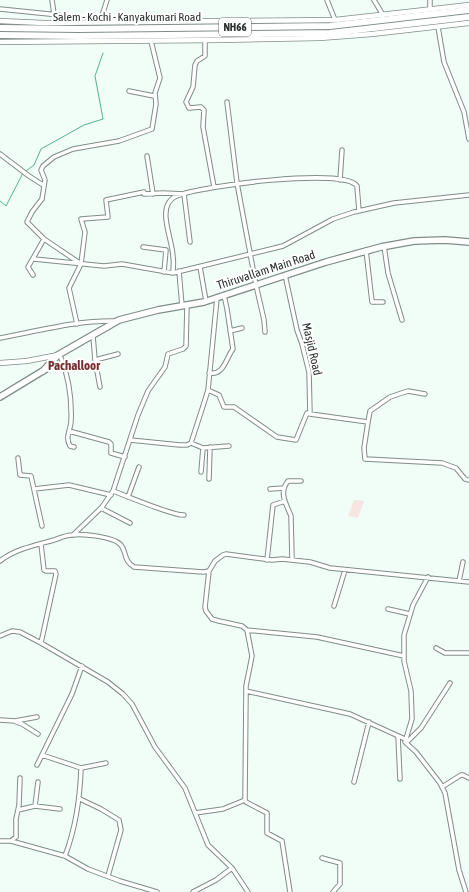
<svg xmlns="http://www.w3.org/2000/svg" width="469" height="892" font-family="'Asap Condensed',sans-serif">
	<rect width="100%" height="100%" fill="#f0fef7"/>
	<!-- green -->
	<path fill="#f8e4e3" d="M354 500 364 501 358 518 348 516Z"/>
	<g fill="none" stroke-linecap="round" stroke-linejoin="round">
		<!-- stream -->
		<path stroke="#55b38d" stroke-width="1" d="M26 171 34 165 41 149 84 125 103 119 95 76 103 53
			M0 201 6 206 23 173"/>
		<!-- minor casing -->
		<g stroke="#808d87" stroke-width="5.5">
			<path id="minor" d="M52 0 54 14
				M327 0 335 20
				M374 0 383 15
				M430 0V10
				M0 9 59 15 62 16 66 22
				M100 22 107 0
				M438 27 444 62 464 112 469 139
				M205 40V56L197 61 195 65 193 87 186 102 189 108 201 107 204 110 203 127 214 187
				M129 91 154 96
				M227 102 237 183 256 285 264 320 265 332
				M0 154 29 176 43 185
				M147 156 153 194
				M340 180 342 150
				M384 246 388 273 402 320
				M143 247 166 250 164 272
				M366 250 372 302H383
				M34 259 104 266 122 264 173 273C173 268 174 262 173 257 173 243 161 217 168 204 170 200 174 197 177 196 200 186 345 167 357 186L359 211
				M81 264 85 232 81 219 108 217 106 200 144 192V194L163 193 184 194 190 242
				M200 267 206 301
				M179 271 182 306
				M173 273 283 246 333 219 354 212 394 203 469 195
				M33 275 28 267 44 239
				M285 275 297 330 302 344 309 372 310 414 368 422 364 448 365 459 442 463 456 468 465 479 469 480
				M77 324 69 288 81 264 44 239 27 222 32 212 42 199 45 180 41 170 43 166 54 157 73 149 119 141 152 129 156 104 155 93 160 78 151 41
				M230 331 242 328
				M93 336 95 360 100 387
				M0 338C38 331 77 320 116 321
				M61 358C69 378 72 400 71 422 70 431 65 437 70 446L74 447
				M95 360 118 354
				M209 373C224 376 226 358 233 349L227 309 224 295
				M208 390 219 395 224 407H234L277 437 296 440 307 413 310 414
				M368 422 370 411 390 397 408 391 425 394
				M69 431 109 442 111 444V453L125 457
				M130 440 180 445H187L191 443 203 406 208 390 217 298
				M191 443 203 448 229 446
				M18 458 20 475 31 476 42 526
				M201 472 203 448
				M209 479 210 447
				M34 489 69 485 111 495
				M270 489 284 488
				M113 491C127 496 173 516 184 515
				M128 497 139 467
				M101 508 130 523
				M73 535 102 507 113 491 138 415 148 391 165 367 168 354 183 349 186 346 187 305
				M292 559 291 516C287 505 278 493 288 481H301
				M267 560 273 505 285 501
				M0 561C15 549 36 545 54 540 60 538 66 535 72 535 82 533 113 537 120 544 127 551 123 561 134 567L203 572 209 571
				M428 577 413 605 404 635V661L411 691 412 719 405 742 416 752 440 783 445 793 459 870 466 892
				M459 581 463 562
				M334 606 345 570
				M388 609 410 614
				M247 630 317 637 404 656
				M0 636 12 631 20 632 41 643 108 682 123 694 132 704 155 747 185 788 208 845 232 868 248 892
				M41 643 56 574 55 571H46L44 570 41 544
				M436 648 445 653H469
				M246 691 245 800 246 802 267 813V833L282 841 290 892
				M0 720 15 721 37 717
				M14 721 22 724 38 734
				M398 736 400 779
				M405 739 350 714 246 691V686L252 656 247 630 242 626 219 621 212 619 206 611 205 607 209 571 215 561 223 555 226 554 272 560 282 559 310 562 330 568 469 582
				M406 743 421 728 450 683
				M42 755 81 768C80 800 76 827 65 856
				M37 765 72 694 82 666
				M81 768 106 763
				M354 782 369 722
				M442 787 461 775H463L469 778
				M80 799 101 809 119 820 121 830 108 876
				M35 806 38 782
				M18 810 35 806 60 809
				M195 813 223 809 245 800
				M0 841H11L16 837V819L19 805 20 778
				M11 841 65 856 88 869 120 881 157 892
				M322 858 340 863V884L333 892
				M193 892 216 880 232 868"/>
		</g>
		<!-- tertiary casing -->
		<g stroke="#808d87" stroke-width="6">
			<path id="tertiary" d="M0 21 45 23 335 20 469 5
				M0 42 221 40 320 38 372 34 469 23
				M0 363 27 361 58 355"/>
		</g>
		<!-- secondary casing -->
		<g stroke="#808d87" stroke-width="8">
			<path id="secondary" d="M43 371 58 355 119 320 158 310 204 302 326 262 381 247 414 241 445 240 469 242
				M0 397 46 369"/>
		</g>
		<!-- trunk casing -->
		<g stroke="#808d87" stroke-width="8">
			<path id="trunk" d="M0 28 78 29 330 26 469 10
				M0 35 78 36 330 33 469 17"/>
		</g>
		<!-- minor -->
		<use href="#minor" stroke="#fff" stroke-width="3.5"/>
		<!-- tertiary -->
		<use href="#tertiary" stroke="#fff" stroke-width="4.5"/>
		<!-- secondary -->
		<use href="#secondary" stroke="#fff" stroke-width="5.5"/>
		<!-- trunk -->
		<use href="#trunk" stroke="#fff" stroke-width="6"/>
	</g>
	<g text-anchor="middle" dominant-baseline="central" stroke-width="4" stroke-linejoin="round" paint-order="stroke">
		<!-- shield labels -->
		<rect fill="#fff" stroke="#6b6f6d" stroke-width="1" x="219" y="18" width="32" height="18" rx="3"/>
		<g font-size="11" font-weight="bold" fill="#2c312f">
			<text x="235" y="27">NH66</text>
		</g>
		<!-- street labels -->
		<g font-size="12" fill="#2c312f" stroke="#fff">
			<text x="127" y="17">Salem - Kochi - Kanyakumari Road</text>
			<text transform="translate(266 270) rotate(-18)">Thiruvallam Main Road</text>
			<text transform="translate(312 349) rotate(77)">Masjid Road</text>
		</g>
		<!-- neighbourhood labels -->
		<g font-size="13" font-weight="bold" fill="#762f31" stroke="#fff">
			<text x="74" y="365">Pachalloor</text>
		</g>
	</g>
</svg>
